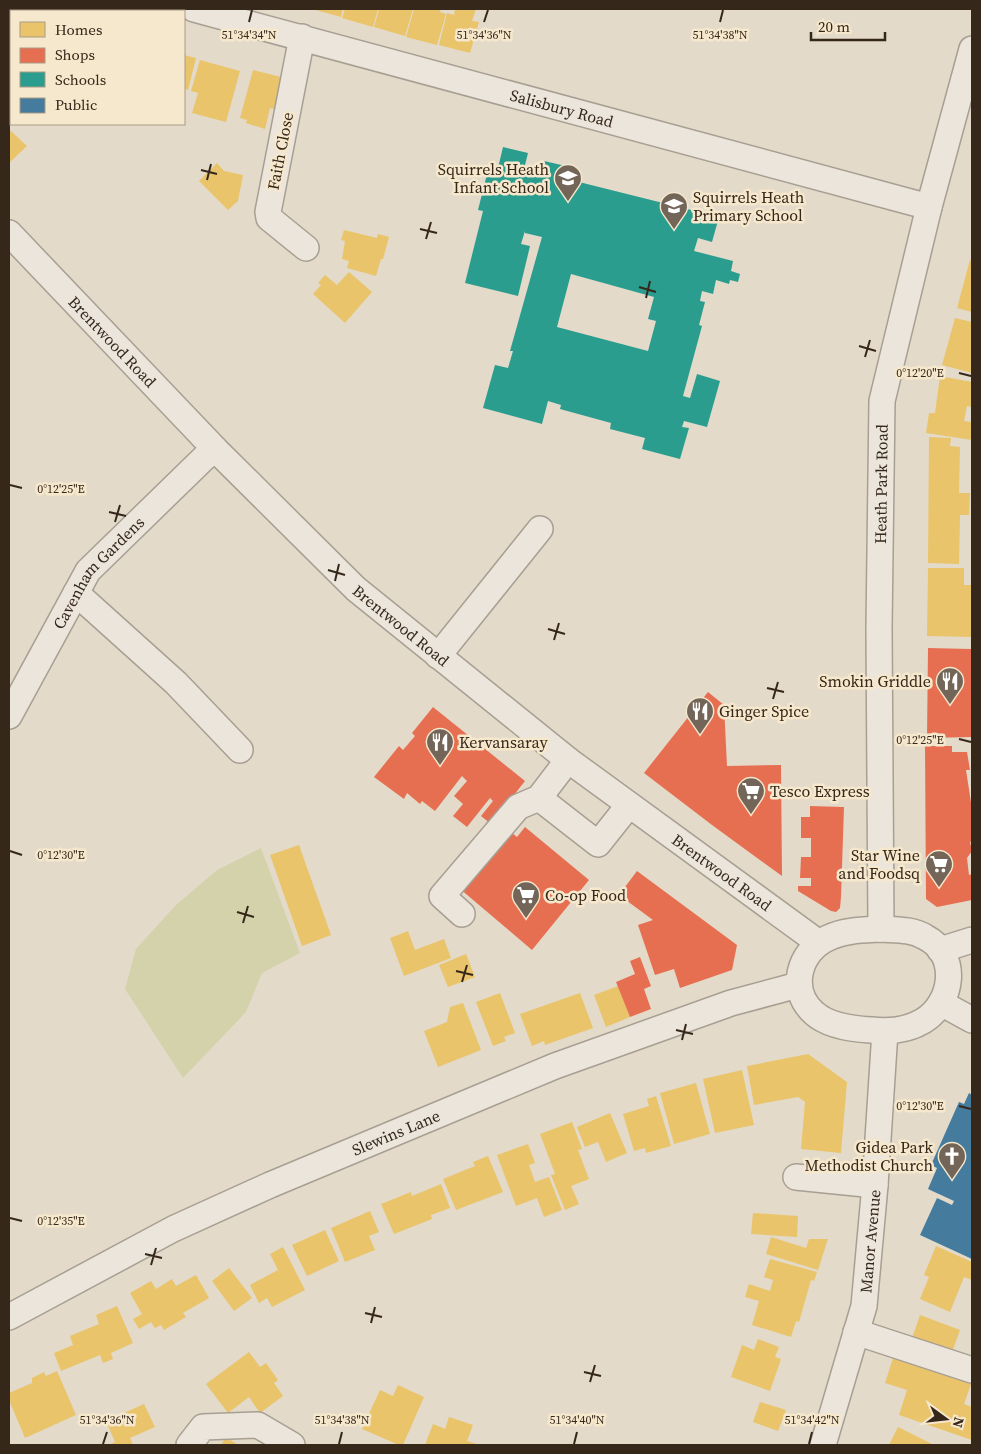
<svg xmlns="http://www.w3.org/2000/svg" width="981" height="1454" font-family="'Source Serif 4',serif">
	<rect width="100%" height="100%" fill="#e3dac9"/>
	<!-- green -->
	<path fill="#d4d2ab" d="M261 848 300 953 262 973 246 1012 183 1078 125 989 136 949 176 905 217 870Z"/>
	<!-- homes -->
	<path fill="#e9c46a" d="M312 9H343L341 17Z
		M345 9H378L373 27 342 18Z
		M379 9H413L405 36 374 27Z
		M414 9H441L440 12 446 14 437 45 406 37Z
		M455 9H476L472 21 479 22 470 53 439 45 447 13 454 15Z
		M184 55 196 58 188 90 184 89Z
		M200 60 240 71 226 122 192 113 198 93 191 91Z
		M253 70 285 78 276 110 270 108 265 129 246 123 247 120 240 118Z
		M11 131 27 146 9 163V132Z
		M217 163 224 171 243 175 238 201 228 210 199 181Z
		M344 230 377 238 378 234 389 237 383 259H381L376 276 347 268 349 261 342 259 345 241 341 240Z
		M970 260 972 261V312L957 308Z
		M349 272 372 292 345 323 313 294 321 285 318 283 325 275 337 285Z
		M955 318 972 322V373L942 365Z
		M940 376 972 382V407L967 406 964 421 972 422V440L926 433 929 413H935Z
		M929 437 951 438 950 446 960 447 959 493H970L969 515H960L959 564 928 563Z
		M928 568H964V585H972V637L927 636Z
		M299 845 331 935 302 946 270 855Z
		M408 931 415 950 444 939 451 958 404 976 390 938Z
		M466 954 475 977 448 987 439 965Z
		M618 986 630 1017 606 1027 594 995Z
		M500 993 515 1033 504 1037 506 1041 493 1046 476 1002Z
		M580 993 593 1028 545 1045 544 1041 532 1046 520 1014Z
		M463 1003 481 1050 438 1067 424 1031 447 1022 450 1007Z
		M808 1054 847 1082 841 1153 801 1149 805 1102 798 1097 754 1105 747 1066Z
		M742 1070 754 1125 715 1133 703 1079Z
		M696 1083 710 1134 674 1144 660 1093Z
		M656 1096 671 1146 646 1153 645 1148 634 1151 623 1114 649 1106 647 1099Z
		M610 1113 627 1153 606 1162 598 1142 585 1147 577 1127Z
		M572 1122 582 1149 578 1150 589 1179 571 1186 579 1204 565 1210 551 1175 555 1174 540 1134Z
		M528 1144 535 1163 529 1165 535 1182 549 1177 562 1210 544 1217 537 1198 516 1206 497 1155Z
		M488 1156 503 1192 456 1210 443 1179 475 1166 473 1162Z
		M441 1184 450 1208 431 1215 432 1219 394 1234 381 1204 411 1192 412 1196Z
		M370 1211 379 1232 369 1236 375 1250 345 1262 331 1228Z
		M753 1213 798 1216 797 1237 751 1234Z
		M325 1230 339 1261 307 1276 292 1245Z
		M771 1237 806 1248 809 1239H828L818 1270 766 1254Z
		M936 1246 972 1262V1280L964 1277 950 1312 920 1299 929 1277 924 1275Z
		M283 1247 305 1290 272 1307 267 1298 259 1303 250 1285 278 1270 270 1254Z
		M770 1259 817 1272 814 1281 811 1280 799 1322 796 1321 791 1337 752 1325 759 1301 745 1297 749 1284 770 1291 773 1280 764 1277Z
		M229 1268 252 1298 234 1311 212 1281Z
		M196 1275 209 1298 183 1313 186 1317 164 1330 161 1325 155 1328 151 1322 139 1329 133 1319 142 1314 130 1293 151 1281 156 1289 172 1279 176 1286Z
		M117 1306 133 1343 111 1353 113 1359 103 1363 100 1355 61 1371 54 1353 73 1345 70 1336 99 1324 96 1315Z
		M920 1315 960 1330 950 1358 910 1344Z
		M758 1339 779 1347 775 1357 781 1359 770 1391 731 1377 742 1345 754 1350Z
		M249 1352 260 1367 266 1363 278 1380 274 1383 283 1396 260 1413 249 1397 228 1413 206 1384Z
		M894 1355 972 1381 964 1404 972 1407V1440L899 1415 907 1390 885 1383Z
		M57 1371 76 1415 25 1438 9 1400V1393L32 1383V1378L44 1372 46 1376Z
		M398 1385 424 1397 403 1445H399L362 1429 380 1390 393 1396Z
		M760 1402 786 1410 778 1431 753 1422Z
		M144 1404 155 1427 130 1438 133 1445H109L115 1442 106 1421Z
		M449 1417 473 1425 467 1441 480 1445H425L433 1424 445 1429Z
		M898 1427 934 1445H889Z
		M226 1437 238 1445H221Z"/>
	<!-- shops -->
	<path fill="#e76f51" d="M928 648 971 649 972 737 927 738Z
		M708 692 724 705 727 766 781 765 782 876 712 825 644 773Z
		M433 707 525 781 491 824 481 816 493 801 490 798 467 827 453 816 463 804 454 796 467 781 462 776 435 811 422 801 420 804 407 793 404 799 374 777 399 746 403 750 415 736 412 733Z
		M925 746H952V752H967L970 770H966L972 809V841L970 842 972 851 967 858 969 875 972 874V900L937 907 926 899Z
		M810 806 844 807 841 897 840 908 836 912 831 911 798 891V886H811V878H800L801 857H811V838H801V817H810Z
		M525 827 589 880 532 950 459 888 507 829 517 837Z
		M637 871 737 945 732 970 680 988 674 969 655 975 638 925 653 920 619 895Z
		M640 957 651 986 644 989 651 1009 630 1017 616 982 635 974 630 961Z"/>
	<!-- schools -->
	<path fill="#2a9d8f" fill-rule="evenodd" d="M503 147 528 153 523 173 540 177 544 161 570 167 567 179 719 217 712 242 698 238 694 251 733 261 731 271 740 274 738 282 730 280 729 284 716 280 713 294 702 291 700 301 705 302 699 325 702 326 683 396 690 398 697 374 720 381 707 427 684 421 682 427 689 428 680 459 642 449 645 438 610 429 611 423 560 409 561 405 548 401 542 424 483 408 495 365 508 368 513 351H510L542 237 525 233V231L521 244 530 246 518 296 465 283 483 211 478 210 489 166 498 168ZM571 274 654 297 648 319 656 321 648 351 557 327Z"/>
	<!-- public -->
	<path fill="#457b9d" d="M969 1093 972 1095V1259L920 1235 937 1198 952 1205 954 1201 928 1189 937 1168 931 1165 959 1102 964 1104Z"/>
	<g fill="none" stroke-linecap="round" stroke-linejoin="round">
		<!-- minor casing -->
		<g stroke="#a89f93" stroke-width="28">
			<g id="minor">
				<path id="s1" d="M194 9 929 207"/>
				<path d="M128 11 132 9"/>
				<path d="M302 37 268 212 269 218 306 248"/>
				<path d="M9 88 11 86"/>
				<path id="s2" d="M9 233 215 449 356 589 568 760 819 943"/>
				<path d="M76 593 176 683 240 750"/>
				<path d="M438 656 540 529"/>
				<path id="s3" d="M9 716 88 571 204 458 215 449"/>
				<path d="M539 798 598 844 629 805"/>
				<path d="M462 914 442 896 518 807 539 798 568 760"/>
				<path id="s4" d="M881 929 879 628 882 401 929 207 972 49"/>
				<path d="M881 929C896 930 912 929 925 937 960 955 953 1003 923 1021 908 1030 888 1032 871 1030 852 1029 828 1026 814 1013 788 990 799 951 828 938 844 930 863 930 881 929Z"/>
				<path d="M940 950 972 940"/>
				<path d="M941 1003 972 1020"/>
				<path d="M796 1177 875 1185"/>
				<path id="s5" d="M9 1317 173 1229 270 1185 555 1066 731 1003 798 985"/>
				<path d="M856 1332 972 1370"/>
				<path d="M189 1445 203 1427 258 1425 292 1445"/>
				<path id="s6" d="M823 1445 864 1306 875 1185 885 1031"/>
			</g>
		</g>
		<!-- minor -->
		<use href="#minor" stroke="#ebe5db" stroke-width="25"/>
	</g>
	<!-- ticks -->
	<path fill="none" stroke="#36271b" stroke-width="2" d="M249 22 252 10M484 22 488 10M720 22 723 10M201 170 217 174M207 180 211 164M420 229 437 233M426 239 431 222M639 287 656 292M646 298 650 281M859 346 876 351M865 357 870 340M959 373 971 376M10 485 22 488M109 512 126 516M115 522 120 505M328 570 345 575M335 581 339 564M548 629 565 634M554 640 559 623M767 688 784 692M773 699 778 682M959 739 971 742M10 851 22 855M237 912 254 917M243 923 248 906M456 971 473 975M462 982 467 965M676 1030 693 1034M682 1040 686 1024M959 1106 971 1109M10 1218 22 1221M145 1254 162 1258M151 1265 156 1248M365 1313 382 1317M371 1323 375 1307M584 1372 601 1376M590 1382 595 1365M103 1444 107 1432M339 1444 342 1432M574 1444 577 1432M809 1444 812 1432"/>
	<!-- icons -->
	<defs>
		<g id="school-pin" transform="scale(1.4375)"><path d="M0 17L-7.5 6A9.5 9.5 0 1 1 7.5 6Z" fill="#736658" stroke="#f6e8cd"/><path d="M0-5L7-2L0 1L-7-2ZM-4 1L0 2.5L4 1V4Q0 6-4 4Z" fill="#fff"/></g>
		<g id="restaurant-pin" transform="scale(1.4375)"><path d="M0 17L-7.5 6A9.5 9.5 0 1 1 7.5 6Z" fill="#736658" stroke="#f6e8cd"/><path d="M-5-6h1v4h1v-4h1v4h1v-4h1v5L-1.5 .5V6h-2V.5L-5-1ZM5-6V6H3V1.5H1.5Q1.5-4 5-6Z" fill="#fff"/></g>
		<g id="supermarket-pin" transform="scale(1.4375)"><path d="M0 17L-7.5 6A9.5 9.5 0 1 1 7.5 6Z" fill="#736658" stroke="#f6e8cd"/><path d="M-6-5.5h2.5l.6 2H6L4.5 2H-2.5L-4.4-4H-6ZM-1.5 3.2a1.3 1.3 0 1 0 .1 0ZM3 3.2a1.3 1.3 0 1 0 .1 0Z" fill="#fff"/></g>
		<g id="church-pin" transform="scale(1.4375)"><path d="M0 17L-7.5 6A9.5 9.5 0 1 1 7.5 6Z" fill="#736658" stroke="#f6e8cd"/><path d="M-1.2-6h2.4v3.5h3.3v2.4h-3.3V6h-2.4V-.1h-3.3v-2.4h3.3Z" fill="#fff"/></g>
	</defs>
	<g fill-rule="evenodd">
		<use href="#school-pin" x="568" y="178"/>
		<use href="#school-pin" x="674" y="206"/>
		<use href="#restaurant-pin" x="950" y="681"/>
		<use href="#restaurant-pin" x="700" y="711"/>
		<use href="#restaurant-pin" x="440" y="742"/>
		<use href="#supermarket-pin" x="751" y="791"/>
		<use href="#supermarket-pin" x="939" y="864"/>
		<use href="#supermarket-pin" x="526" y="895"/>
		<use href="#church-pin" x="952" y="1156"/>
	</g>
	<g text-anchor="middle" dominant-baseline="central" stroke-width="5" stroke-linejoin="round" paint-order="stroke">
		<!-- street labels -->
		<g font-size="16" fill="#36271b" stroke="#f6e8cd">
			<text stroke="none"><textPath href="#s1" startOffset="381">Salisbury Road</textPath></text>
			<text transform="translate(280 151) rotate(-79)">Faith Close</text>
			<text stroke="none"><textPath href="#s2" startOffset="150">Brentwood Road</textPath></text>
			<text stroke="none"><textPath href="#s4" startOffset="445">Heath Park Road</textPath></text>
			<text stroke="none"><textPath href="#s3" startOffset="170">Cavenham Gardens</textPath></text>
			<text stroke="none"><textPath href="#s2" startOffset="555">Brentwood Road</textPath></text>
			<text stroke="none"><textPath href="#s2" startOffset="960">Brentwood Road</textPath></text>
			<text stroke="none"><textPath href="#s5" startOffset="429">Slewins Lane</textPath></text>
			<text stroke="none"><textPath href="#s6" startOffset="210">Manor Avenue</textPath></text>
		</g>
		<!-- poi labels -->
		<g font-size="16" fill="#36271b" stroke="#f6e8cd" text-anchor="start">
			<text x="549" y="169" text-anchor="end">Squirrels Heath<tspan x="549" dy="18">Infant School</tspan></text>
			<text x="693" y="197">Squirrels Heath<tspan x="693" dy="18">Primary School</tspan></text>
			<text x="931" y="681" text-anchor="end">Smokin Griddle</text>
			<text x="719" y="711">Ginger Spice</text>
			<text x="459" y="742">Kervansaray</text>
			<text x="770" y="791">Tesco Express</text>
			<text x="920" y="855" text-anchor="end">Star Wine<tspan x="920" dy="18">and Foodsq</tspan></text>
			<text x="545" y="895">Co-op Food</text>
			<text x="933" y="1147" text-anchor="end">Gidea Park<tspan x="933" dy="18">Methodist Church</tspan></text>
		</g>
	</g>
	<g font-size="12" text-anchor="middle" fill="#36271b" stroke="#f6e8cd" stroke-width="5" stroke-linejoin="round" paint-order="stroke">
		<text x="249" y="39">51°34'34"N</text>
		<text x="484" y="39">51°34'36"N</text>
		<text x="720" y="39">51°34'38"N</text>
		<text x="920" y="377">0°12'20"E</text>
		<text x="61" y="493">0°12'25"E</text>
		<text x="920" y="744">0°12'25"E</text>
		<text x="61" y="859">0°12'30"E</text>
		<text x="920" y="1110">0°12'30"E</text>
		<text x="61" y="1225">0°12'35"E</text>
		<text x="107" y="1424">51°34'36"N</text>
		<text x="342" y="1424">51°34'38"N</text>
		<text x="577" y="1424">51°34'40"N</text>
		<text x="812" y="1424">51°34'42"N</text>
	</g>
	<!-- border -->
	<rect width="981" height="1454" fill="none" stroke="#36271b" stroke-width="20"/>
	<!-- legend -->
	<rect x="10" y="10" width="175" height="115" fill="#f6e8cd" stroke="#a99b86"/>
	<rect x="20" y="22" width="25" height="15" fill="#e9c46a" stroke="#a99b86"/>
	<text x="55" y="35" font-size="15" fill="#36271b">Homes</text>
	<rect x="20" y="48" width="25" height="15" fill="#e76f51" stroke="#a99b86"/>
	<text x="55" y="60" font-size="15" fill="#36271b">Shops</text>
	<rect x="20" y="72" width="25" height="15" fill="#2a9d8f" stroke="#a99b86"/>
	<text x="55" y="85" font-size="15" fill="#36271b">Schools</text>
	<rect x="20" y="98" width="25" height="15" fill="#457b9d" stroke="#a99b86"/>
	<text x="55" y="110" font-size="15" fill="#36271b">Public</text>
	<!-- north arrow -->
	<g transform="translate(946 1419) rotate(105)" stroke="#f6e8cd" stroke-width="4" paint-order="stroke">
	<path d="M0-4L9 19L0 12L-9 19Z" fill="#36271b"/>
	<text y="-8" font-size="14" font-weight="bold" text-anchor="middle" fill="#36271b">N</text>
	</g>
	<!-- scale -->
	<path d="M811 32v8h74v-8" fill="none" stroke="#36271b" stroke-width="2.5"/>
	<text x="818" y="32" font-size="15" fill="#36271b" stroke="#f6e8cd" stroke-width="4" paint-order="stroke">20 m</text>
</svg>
